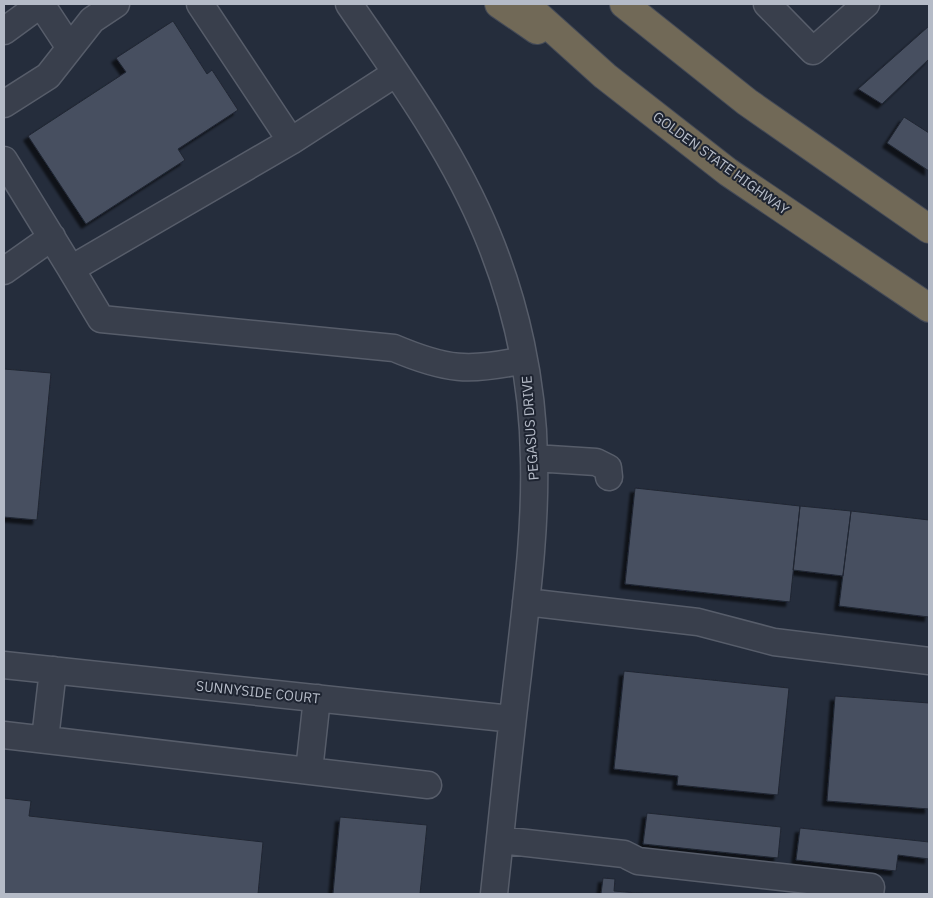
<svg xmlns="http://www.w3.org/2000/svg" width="933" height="898" font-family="'IBM Plex Sans',sans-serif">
	<defs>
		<filter id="shadow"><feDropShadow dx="-4.5" dy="4.5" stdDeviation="1" flood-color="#0009"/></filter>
	</defs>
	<rect width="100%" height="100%" fill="#252d3c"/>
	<!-- building -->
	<path fill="#475060" stroke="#202633" filter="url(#shadow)" d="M173 21 207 74 212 70 238 110 178 149 185 160 86 224 28 136 126 72 116 58Z
		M929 26V59L882 104 858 89Z
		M904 117 929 133V171L887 143Z
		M4 369 51 373 37 520 4 517Z
		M635 488 800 506 790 602 625 584Z
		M800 506 851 511 843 576 793 570Z
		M851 511 929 520V617L839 606Z
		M624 671 789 688 778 795 677 785 678 776 614 769Z
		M835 696 929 703V809L827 801Z
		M4 798 31 801 29 816 263 842 258 894H4Z
		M647 813 781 827 778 858 643 844Z
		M340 817 427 825 420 894H333Z
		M800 828 929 842V859L898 855 896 871 796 860Z
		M603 878 615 879 614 891 649 894H601Z"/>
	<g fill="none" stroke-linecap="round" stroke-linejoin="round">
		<!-- minor casing -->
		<g stroke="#575d6a" stroke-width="29">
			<path id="minor" d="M41 4 70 48
				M200 4 291 141 396 73
				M349 4C399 77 453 151 487 234 516 304 533 382 534 458 536 530 526 603 518 674 509 747 502 821 494 894
				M767 4 813 51 866 4
				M4 31 41 4
				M4 104 48 76 92 20 116 4
				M291 141 71 269 101 319 394 348C446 370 469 372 524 360
				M4 160 71 269
				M4 271 52 237
				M534 458 596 462 608 468 609 477
				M526 602 698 622 774 642 929 661
				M4 665 512 719
				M4 735 428 785
				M45 739 53 670
				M309 771 317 698
				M500 840 624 854 638 861 871 887 870 894"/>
		</g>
		<!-- highway casing -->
		<g stroke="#444a57" stroke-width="30">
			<path id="highway" d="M499 4 537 30
				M525 4 605 76 728 172 929 308
				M624 4 747 102 929 229"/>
		</g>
		<!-- minor -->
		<use href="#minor" stroke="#393f4c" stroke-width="26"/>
		<!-- highway -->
		<use href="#highway" stroke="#716957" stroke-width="28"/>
	</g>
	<g text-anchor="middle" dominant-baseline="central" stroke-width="4" stroke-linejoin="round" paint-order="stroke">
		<!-- street labels -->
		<g font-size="14" fill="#b5bbc7" stroke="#1e2431">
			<text transform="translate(721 163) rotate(36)">GOLDEN STATE HIGHWAY</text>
			<text transform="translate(530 428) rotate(-94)">PEGASUS DRIVE</text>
			<text transform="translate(258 692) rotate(6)">SUNNYSIDE COURT</text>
		</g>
	</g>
	<!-- border -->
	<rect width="933" height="898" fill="none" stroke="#b5bbc7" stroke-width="10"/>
</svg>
